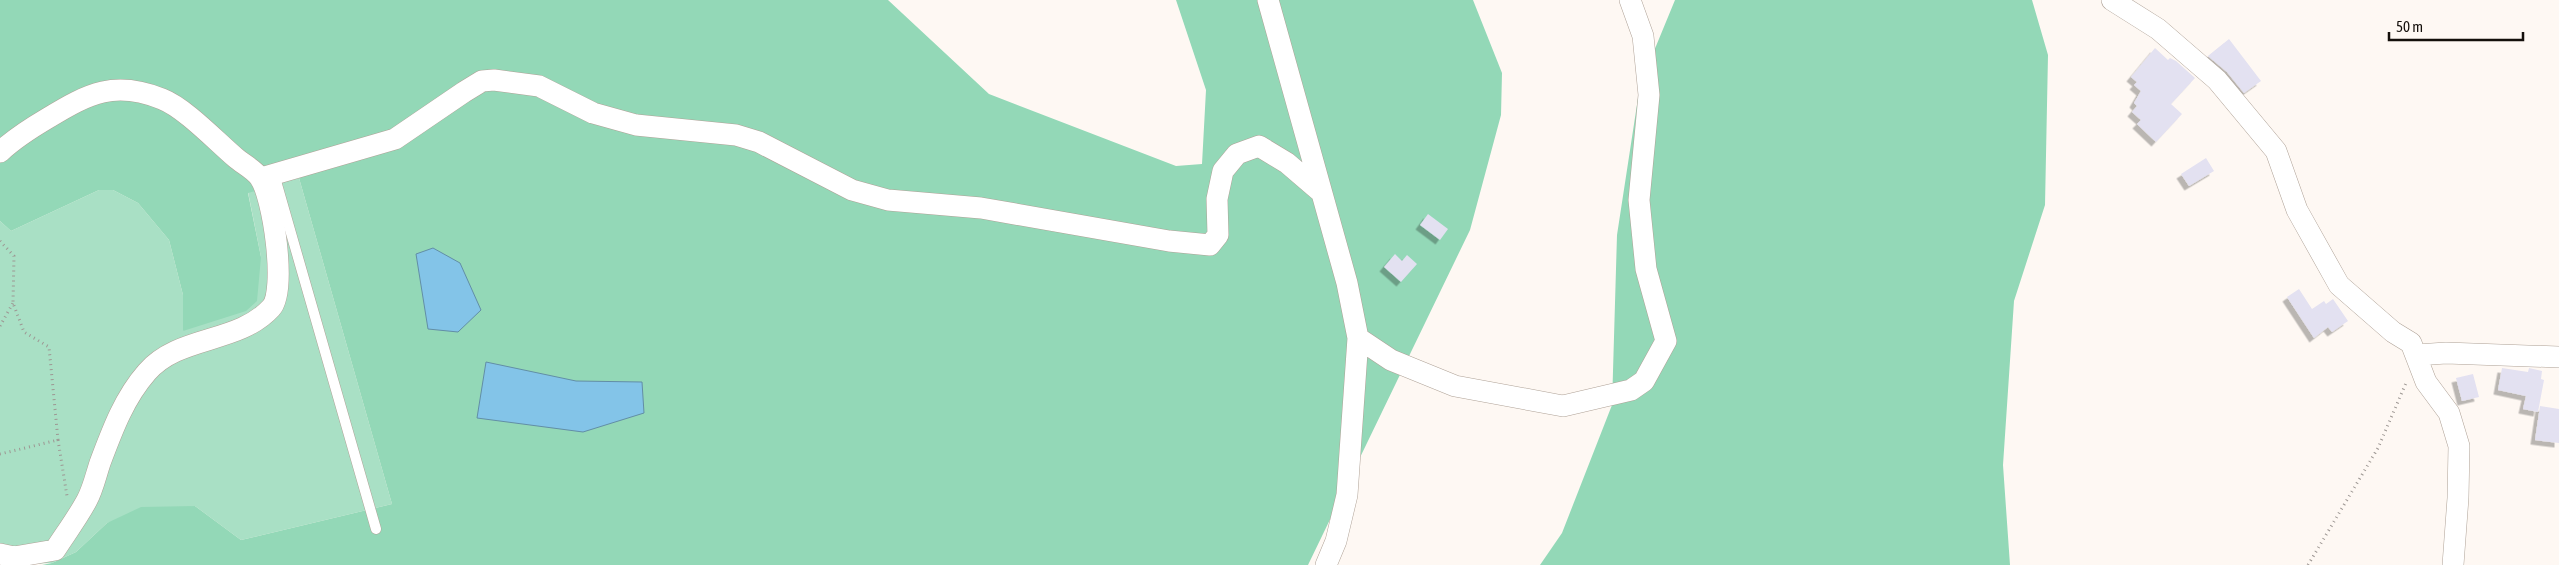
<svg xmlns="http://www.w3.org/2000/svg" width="2559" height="565" font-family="'Asap Condensed',sans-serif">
	<defs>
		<filter id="shadow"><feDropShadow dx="-4.5" dy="4.5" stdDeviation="0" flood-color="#0004"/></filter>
	</defs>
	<rect width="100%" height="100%" fill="#fef8f3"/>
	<!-- green -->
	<path fill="#a9e0c5" d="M299 178 392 504 241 540 195 506 107 523 76 552 52 563 0 565V221L11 231 99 190H113L138 203 169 240 183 295V331L261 257 248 192Z"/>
	<!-- forest -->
	<path fill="#93d8b7" d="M0 0H888L989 94 1176 166 1202 164 1206 90 1176 0H1473L1502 73 1501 115 1470 230 1308 565H42L52 563 76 552 107 523 141 507 195 506 241 540 392 504 299 178 248 193 261 257 257 301 246 311 183 331V295L169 240 138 203 113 190H99L11 231 0 221Z
		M1675 0H2032L2048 55 2045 205 2014 301 2003 465 2010 565H1540L1562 533 1612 405 1617 235 1640 85Z"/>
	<!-- water -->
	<path fill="#83c4e8" stroke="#628ea6" d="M433 248 460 263 481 310 458 332 428 329 416 254Z
		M486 362 576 381 642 382 644 413 583 432 477 418Z"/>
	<!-- building -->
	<path fill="#e3e1f1" filter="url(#shadow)" d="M2229 39 2261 81 2244 93 2227 72 2208 56Z
		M2155 48 2168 60 2170 58 2176 61 2195 78 2171 104 2182 114 2156 142 2137 124 2141 120 2132 112 2137 106 2134 103 2141 91 2134 85 2137 82 2131 77Z
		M2206 158 2214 171 2189 186 2181 174Z
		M1428 214 1448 229 1440 240 1420 225Z
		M1395 254 1402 261 1407 255 1417 264 1401 282 1384 267Z
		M2299 289 2312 309 2324 301 2326 304 2333 299 2348 321 2332 332 2328 327 2314 338 2287 297Z
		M2502 368 2528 372 2529 368 2542 371 2541 379 2544 380 2538 412 2523 409 2526 396 2498 390Z
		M2473 374 2479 397 2462 401 2456 378Z
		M2540 406 2559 409V443L2535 440Z"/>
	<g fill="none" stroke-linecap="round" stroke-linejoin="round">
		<!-- service casing -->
		<g stroke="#afa297" stroke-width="11">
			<path id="service" d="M274 174 376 529"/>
		</g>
		<!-- minor casing -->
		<g stroke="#afa297" stroke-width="22">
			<path id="minor" d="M1268 0 1347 283 1358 338 1347 495 1336 541 1326 565
				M2112 0 2158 29 2217 80 2276 151 2297 210 2339 285 2393 332 2411 343 2426 382 2449 413 2459 446 2458 498 2453 565
				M0 152C15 138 31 128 48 118 89 93 115 80 162 99 185 108 216 141 236 158 243 164 255 170 260 178 273 196 287 291 271 308 238 344 179 335 147 372 124 398 112 431 100 463 96 475 93 489 87 500 78 517 66 533 55 550L14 557 0 554
				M261 178 395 139 464 92 482 81 494 80 539 86 593 113 636 125 736 135 759 142 852 190 888 200 981 208 1169 241 1210 245 1218 235 1217 199 1223 171 1237 154 1259 146 1287 163 1322 193
				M1358 338 1391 360 1455 386 1563 406 1631 390 1644 381 1666 341 1646 269 1639 200 1649 95 1643 36 1630 0
				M2417 355 2446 353 2559 357"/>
		</g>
		<!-- path -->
		<path stroke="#9d9793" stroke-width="3" stroke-dasharray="1 4" stroke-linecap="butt" d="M0 241 14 256 13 303 24 332 49 347 58 440 0 454
			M0 326 13 303
			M58 440 67 496
			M2308 565 2378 448 2406 383"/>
		<!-- service -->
		<use href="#service" stroke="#fff" stroke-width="10"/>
		<!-- minor -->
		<use href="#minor" stroke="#fff" stroke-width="21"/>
	</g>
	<!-- scale -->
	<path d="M2389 32v8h134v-8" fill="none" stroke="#140f0b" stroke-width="2.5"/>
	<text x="2396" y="32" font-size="15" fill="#140f0b" stroke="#fef8f3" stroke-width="4" paint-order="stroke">50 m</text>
</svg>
